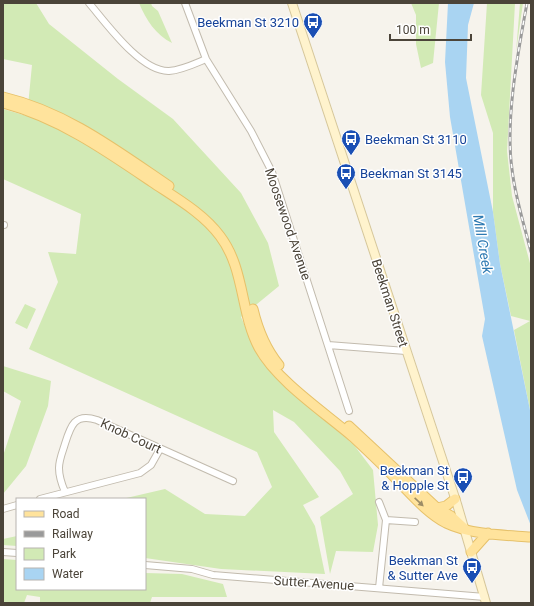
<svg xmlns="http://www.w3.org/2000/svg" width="534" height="606" font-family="Roboto,sans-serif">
	<rect width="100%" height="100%" fill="#f6f3ec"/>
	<!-- green -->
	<path fill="#d2eab5" d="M3 3H36L49 24 118 79 173 119 241 193 268 243 279 286 241 317 259 358 274 376 354 445 373 470 378 525 373 552 336 551 330 574 320 517 353 494 340 471 294 422 273 410 274 432 319 497 303 505 315 526 325 574 221 569 145 558V499H122L165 489 205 514 245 516 272 487 257 452 29 349 58 282 48 252 76 254 81 214 3 179V109L27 116 32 65 3 59Z
		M139 3H151L152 6 158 11 172 43C156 35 146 20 139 3Z
		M411 3H439L433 63 421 68 416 44V15Z
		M487 3H515L507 151 512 196 531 267V415L514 330 530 321 511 316 500 264 493 212V133L481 95Z
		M520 3H523L516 52Z
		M25 304 36 309 27 329 15 323Z
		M3 366 51 381 48 406 26 466 3 494V456L21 401 3 391Z
		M17 536V546L3 545V539Z
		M3 559 17 560V589H145V573L182 574 223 584 227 597H152L150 603H40V597L27 595 24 603H3Z"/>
	<!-- water -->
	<path fill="#a9d4f2" d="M448 3H474L468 25 466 78 493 212 500 264 531 415V526L517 490 482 336 485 319 450 117 445 62Z"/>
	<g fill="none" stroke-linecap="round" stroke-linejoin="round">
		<!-- minor casing -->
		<g stroke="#c2bbae" stroke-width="8">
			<path id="minor" d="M89 3C106 23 141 72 169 71 182 70 194 64 206 59
				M185 3 206 59 251 131 272 172 349 411
				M3 225H4
				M328 345 406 351
				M65 492C62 485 59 476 59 468 59 461 62 453 64 447 70 428 73 412 97 420L233 481
				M40 499 140 473 151 465 160 449
				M3 509 17 505
				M386 520 415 522
				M3 552 17 553
				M145 565 192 569 213 575 485 597
				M379 588 386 520 379 502"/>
		</g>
		<!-- secondary casing -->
		<g stroke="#d6c79b" stroke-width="10">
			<path id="secondary" d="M292 3 457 504 486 603"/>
		</g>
		<!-- primary casing -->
		<g stroke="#e6c16a" stroke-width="11">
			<path id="primary" d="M3 97C66 112 116 150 169 186
				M3 103C59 118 105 150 152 182 176 198 203 213 220 236 245 269 240 312 259 348 277 381 324 412 353 437 368 451 383 465 397 480 412 495 427 513 446 523 471 535 504 535 531 537
				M253 309C258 330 265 348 279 365
				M349 426 437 508 451 516 465 529
				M437 508 446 506 455 499
				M471 552 488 533"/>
		</g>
		<!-- minor -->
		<use href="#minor" stroke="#fff" stroke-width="6"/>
		<!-- secondary -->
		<use href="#secondary" stroke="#fff3cd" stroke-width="8"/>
		<!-- primary -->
		<use href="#primary" stroke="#ffe39c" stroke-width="9"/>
		<!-- rail casing -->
		<g stroke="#9a9a9a" stroke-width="3">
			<path id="rail" d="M527 3C518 52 505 120 512 169 515 197 524 224 531 252"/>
		</g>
		<!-- rail -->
		<use href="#rail" stroke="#fff" stroke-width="1.5" stroke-dasharray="4.5" stroke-linecap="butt"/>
	</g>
	<!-- one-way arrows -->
	<defs><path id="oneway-solid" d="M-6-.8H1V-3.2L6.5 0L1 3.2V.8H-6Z"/></defs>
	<use fill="#9c8c66" href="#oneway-solid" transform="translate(419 502) rotate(43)"/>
	<!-- icons -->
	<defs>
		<g id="bus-pin" transform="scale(1)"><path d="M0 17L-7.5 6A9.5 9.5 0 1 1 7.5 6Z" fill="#1a4fb4" stroke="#fff"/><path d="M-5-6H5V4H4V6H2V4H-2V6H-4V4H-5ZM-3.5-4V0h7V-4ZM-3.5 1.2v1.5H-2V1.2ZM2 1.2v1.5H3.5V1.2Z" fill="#fff"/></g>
	</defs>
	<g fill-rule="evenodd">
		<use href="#bus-pin" x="313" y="22"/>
		<use href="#bus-pin" x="351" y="139"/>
		<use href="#bus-pin" x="346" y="173"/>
		<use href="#bus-pin" x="463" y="477"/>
		<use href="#bus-pin" x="472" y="567"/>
	</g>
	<g text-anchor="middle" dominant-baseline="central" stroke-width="3" stroke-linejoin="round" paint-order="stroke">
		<!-- transit labels -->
		<g font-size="13" fill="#164399" stroke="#fff" text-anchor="end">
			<text x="299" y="22">Beekman St 3210</text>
			<text x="365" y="139" text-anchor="start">Beekman St 3110</text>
			<text x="360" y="173" text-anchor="start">Beekman St 3145</text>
			<text x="449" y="470">Beekman St<tspan x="449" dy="15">&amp; Hopple St</tspan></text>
			<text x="458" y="560">Beekman St<tspan x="458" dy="15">&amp; Sutter Ave</tspan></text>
		</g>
		<!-- street labels -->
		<g font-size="13" fill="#4b4439" stroke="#fff">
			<text transform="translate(288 224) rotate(71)">Moosewood Avenue</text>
			<text transform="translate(390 303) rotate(72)">Beekman Street</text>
			<text transform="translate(131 436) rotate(25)">Knob Court</text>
			<text transform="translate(314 583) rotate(4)">Sutter Avenue</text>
		</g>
		<!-- water labels -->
		<g font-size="14" font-style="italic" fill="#2e7ab2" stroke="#fff">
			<text transform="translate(483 244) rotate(80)">Mill Creek</text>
		</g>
	</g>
	<!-- border -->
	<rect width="534" height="606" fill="none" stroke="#4b4439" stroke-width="8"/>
	<!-- legend -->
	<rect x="16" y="498" width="130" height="92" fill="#ffffff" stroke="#b7b4b0"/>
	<rect x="24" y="511" width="20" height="6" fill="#ffe39c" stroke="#b7b4b0"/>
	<text x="52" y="518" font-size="12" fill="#4b4439">Road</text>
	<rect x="24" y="531" width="20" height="6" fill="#9a9a9a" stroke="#b7b4b0"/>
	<text x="52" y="538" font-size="12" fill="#4b4439">Railway</text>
	<rect x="24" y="548" width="20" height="12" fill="#d2eab5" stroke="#b7b4b0"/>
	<text x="52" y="558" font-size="12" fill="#4b4439">Park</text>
	<rect x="24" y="568" width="20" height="12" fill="#a9d4f2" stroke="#b7b4b0"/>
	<text x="52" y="578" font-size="12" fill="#4b4439">Water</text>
	<!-- scale -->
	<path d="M390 34v6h81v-6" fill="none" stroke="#4b4439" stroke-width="2"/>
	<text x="396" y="34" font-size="12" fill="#4b4439" stroke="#ffffff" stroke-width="3" paint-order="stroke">100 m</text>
</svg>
